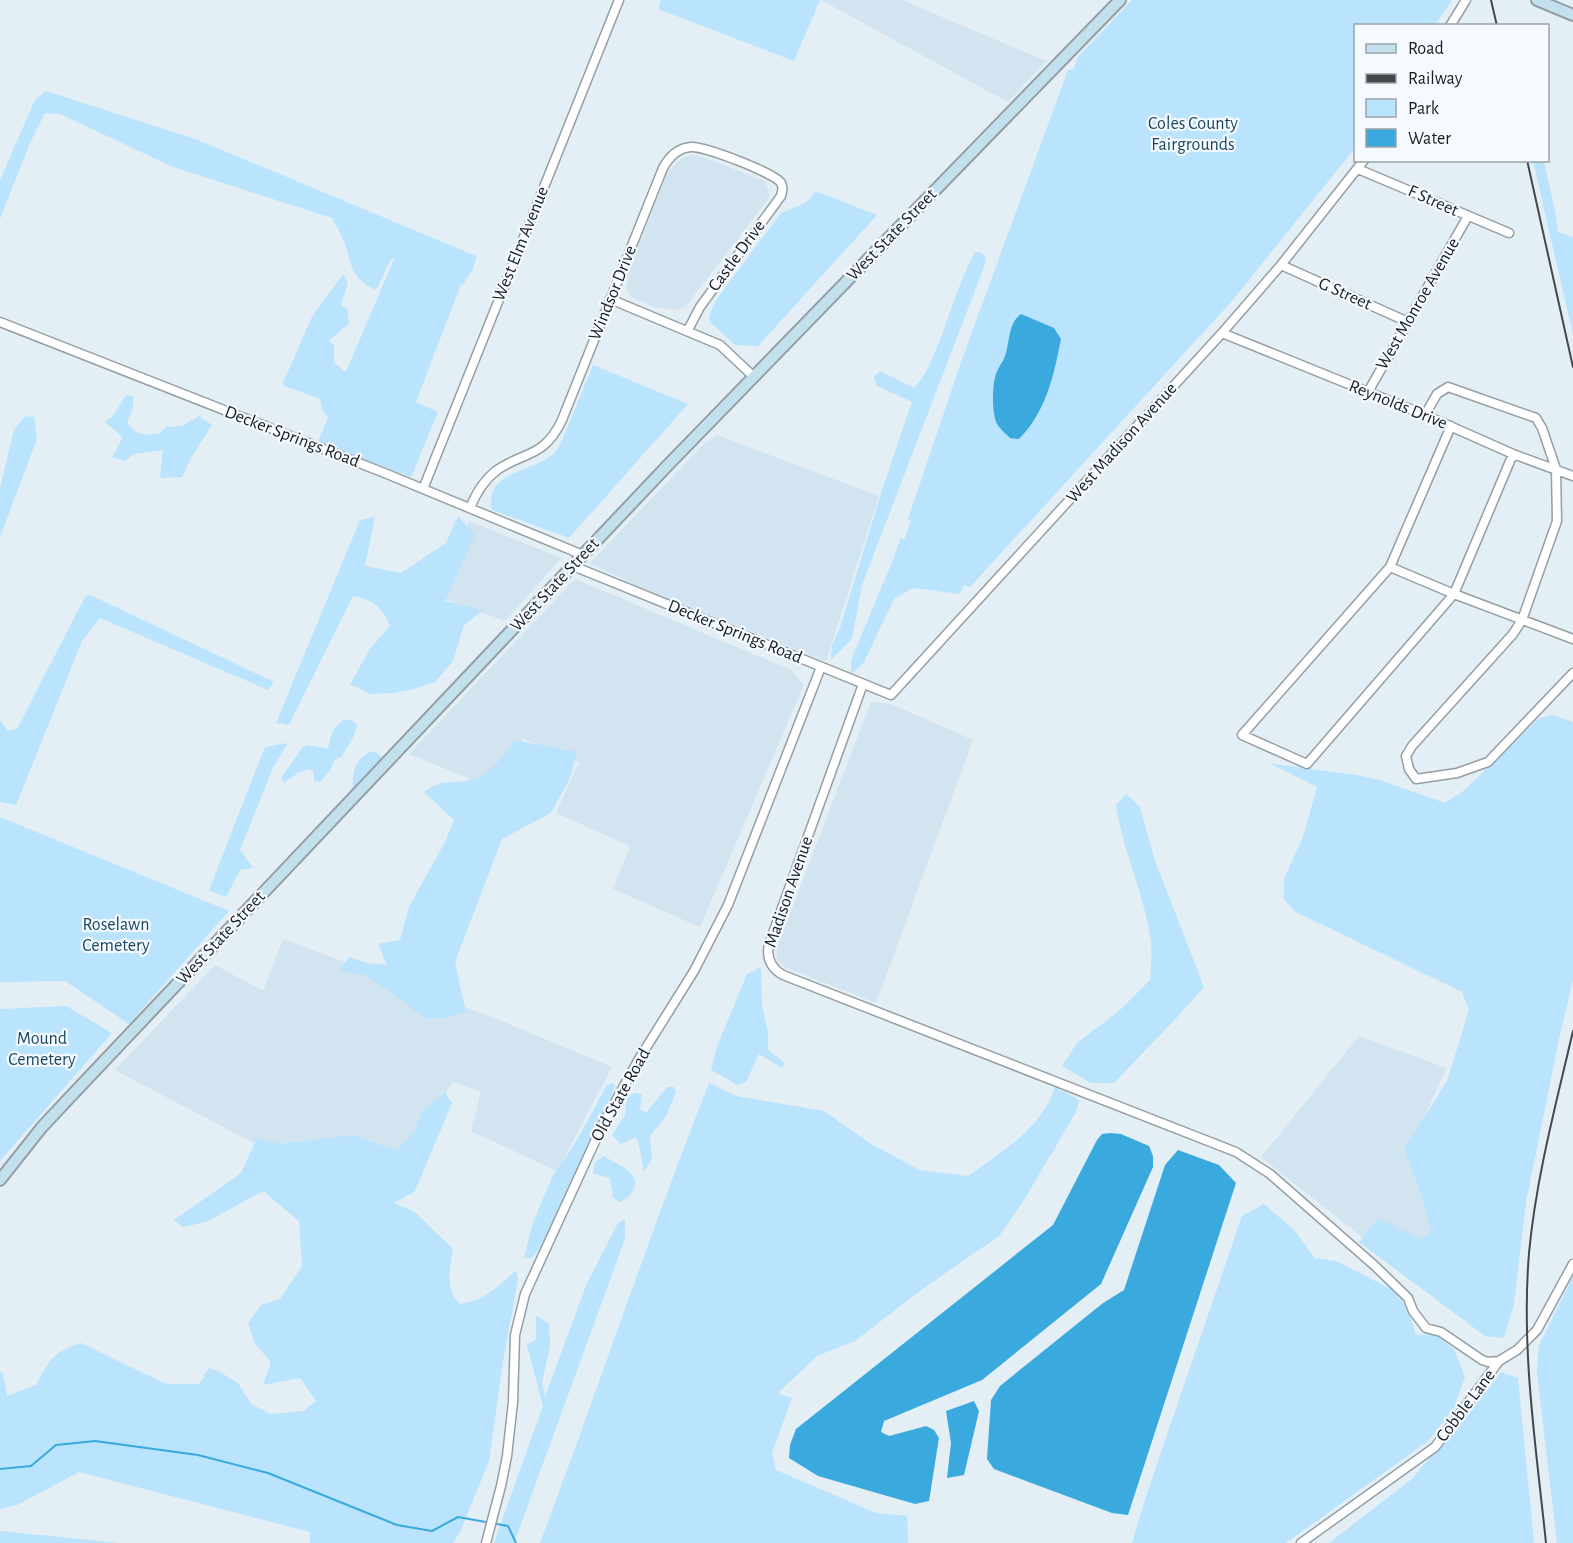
<svg xmlns="http://www.w3.org/2000/svg" width="1573" height="1543" font-family="'Alegreya Sans',sans-serif">
	<rect width="100%" height="100%" fill="#e3eef5"/>
	<!-- built -->
	<path fill="#d1e4ef" d="M821 0H902L1046 61 1008 102Z
		M697 155 765 181 770 197 685 307 677 310 654 307 632 297 626 288 628 274 667 174 676 163 684 157Z
		M717 435 879 496 826 661 640 587 590 563 705 443Z
		M469 521 561 558 505 621 437 596Z
		M575 579 791 670 804 685 700 927 613 889 630 846 556 813 579 762 522 738 500 791 409 754Z
		M871 702 891 704 973 740 876 1003 785 967 778 961 776 950Z
		M283 939 499 1020 612 1067 557 1171 471 1131 481 1092 453 1082 395 1172 282 1158 115 1070 215 965 263 991Z
		M1359 1036 1446 1068 1409 1151 1437 1228 1405 1271 1261 1157Z"/>
	<!-- green -->
	<path fill="#bae4fd" d="M661 0H820L794 61 658 9Z
		M1132 0H1452L1435 25 1356 26 1355 148 1232 301 970 587 964 585 960 594 913 588 894 599 864 662 851 675V660L893 560 901 537 904 540 911 521 908 519 961 362 1068 70H1073L1078 57Z
		M46 91 198 140 476 256 474 267 463 285 461 284 416 402 438 412 411 477 318 442 328 417 323 411 320 399 282 385 312 317 343 274 348 283 341 304 347 309 349 324 328 341 334 345V363L346 372 394 259H391L376 290C352 278 352 268 345 244 342 235 336 226 332 218L173 167 60 114 45 113 30 143 0 219V180L35 100Z
		M1533 161H1544L1555 211 1558 232 1573 237V335Z
		M815 191 877 215 758 346 735 345 712 324 709 319 712 308 719 296 781 213 803 204 811 198Z
		M975 252H981L986 258 984 267 862 585 852 639 831 660 832 645 840 628 882 490 912 402 877 386 874 377 880 371 914 388C925 377 929 365 935 352 949 319 958 283 975 252Z
		M593 365 688 404 569 538 492 510C484 471 532 473 553 454 556 451 559 446 561 443Z
		M126 395 133 396V408L127 423C138 436 142 435 159 434L166 427 182 426 199 416 212 425 192 456 182 477 160 478 163 450 134 454 125 461 112 457 123 437 105 422 113 416Z
		M25 416 34 417 37 439 0 537V488L14 430Z
		M458 516 475 535 445 601 483 610 464 625 453 661 435 682 414 689 393 693 370 694 350 684 370 649 390 626C382 607 374 600 353 596L289 725 276 723 360 520 375 517 365 566 401 573 446 543Z
		M90 595 274 682 268 690 100 618 82 641 16 805 0 802V720L8 731 17 729 85 597Z
		M1553 715 1573 722V980L1559 1039 1526 1202 1514 1304 1504 1338 1485 1336 1359 1242 1378 1218 1422 1240 1431 1231 1422 1196 1404 1149 1447 1081 1469 1010 1462 992 1294 911 1284 899V879L1303 837 1317 787 1269 763 1356 775 1380 780 1445 803 1462 792 1540 718Z
		M344 720H351L357 724 354 736 341 757 335 759 330 771 320 782 314 781V773L310 769 299 772 284 783 281 778 303 747 308 745 328 749C331 736 332 727 344 720Z
		M515 740 577 752 570 778 551 813 502 839 455 962 466 1012 441 1018 425 1019 403 1001 365 975 340 971 349 957 367 963 387 965 378 944 400 940 409 907 446 840 454 820 424 792C442 779 444 784 464 781 489 778 502 758 515 740Z
		M288 743 273 768 240 850 253 868 240 870 226 897 209 890 265 747Z
		M370 752H375L382 757 353 792C352 776 353 760 370 752Z
		M1126 794 1140 807 1155 861 1204 987C1175 1021 1144 1051 1114 1083H1091L1062 1066 1077 1043 1119 1011 1150 980C1151 968 1152 954 1151 942 1145 895 1123 852 1116 805Z
		M0 817 229 911 129 1024 65 981 0 982Z
		M761 967 762 1006 768 1032V1050L785 1063 782 1068 759 1054 746 1082 738 1085 711 1070 716 1049 747 974Z
		M66 1006 112 1033 0 1161V1009Z
		M613 1083 615 1087 542 1245 532 1258H524L532 1225 553 1175 577 1140 607 1085Z
		M709 1083 736 1096 824 1111 871 1144 920 1170 968 1176C1002 1152 1042 1128 1055 1087L1079 1100 1077 1110 1056 1146 1021 1205 999 1236 921 1290 855 1341 817 1356 778 1393 792 1398 772 1453 776 1470 876 1513 907 1516 908 1543H540C598 1390 649 1235 709 1083Z
		M667 1087H674L676 1092 666 1116 650 1136 652 1159 644 1172C641 1160 641 1148 636 1137L621 1144 612 1135 625 1115 627 1096 635 1093 642 1094 640 1109 646 1113Z
		M445 1092 452 1103 415 1191 394 1203 415 1212 453 1249C450 1269 444 1288 460 1304 486 1300 497 1286 516 1271L518 1280 503 1361 489 1461 461 1530 453 1543H310V1532L79 1472 17 1505 0 1509V1372L3 1373 7 1396 36 1385C50 1359 53 1352 81 1343L166 1384H199L209 1368 220 1372 238 1383 251 1404 271 1414 304 1411 316 1401 300 1378 263 1385 271 1362 255 1344 248 1323 261 1305 280 1299 302 1266 299 1221 263 1191 206 1222 183 1227 174 1220 241 1173 257 1138 280 1144 354 1135 385 1147 398 1150 414 1132 422 1112Z
		M604 1156C614 1164 643 1171 633 1190 629 1197 627 1199 619 1202L613 1197 610 1178 593 1173 595 1162Z
		M1264 1204 1294 1230 1315 1258 1336 1261 1391 1289 1408 1308 1416 1335 1435 1334 1454 1349 1465 1377 1454 1408 1428 1441 1286 1543H1132L1146 1496 1242 1216Z
		M625 1220V1239L514 1543H494L543 1406 527 1345 536 1339V1315L549 1324 550 1346 542 1382 545 1397 587 1283 618 1223Z
		M1573 1276V1543H1557L1537 1373 1539 1346Z
		M1501 1372 1518 1378 1534 1543H1329L1412 1479Z
		M0 1531 120 1543H0Z"/>
	<!-- water -->
	<path fill="#3aa9de" d="M1021 314 1054 328 1061 339C1054 375 1046 412 1019 439L1010 438C1006 434 1000 429 997 424 992 414 992 389 995 378 996 370 1002 364 1005 356 1010 342 1008 323 1021 314Z
		M1110 1133 1121 1134 1149 1146 1153 1156V1167L1101 1284 982 1380 884 1421 881 1432 889 1436 926 1426 934 1430 939 1438 929 1501 915 1504 818 1476 789 1458 790 1445 796 1429 1053 1225 1097 1140 1102 1134Z
		M1178 1150 1219 1165 1236 1183 1128 1515 1112 1513 994 1469 987 1459 991 1400 1000 1386 1103 1303 1124 1290 1165 1165Z
		M974 1401 979 1411 964 1475 947 1478 951 1443 946 1411Z"/>
	<g fill="none" stroke-linecap="round" stroke-linejoin="round">
		<!-- stream -->
		<path stroke="#3aa9de" stroke-width="2" d="M0 1469 31 1466 56 1445 95 1441 198 1455 268 1473 397 1525 432 1531 458 1517 508 1526 516 1543"/>
		<!-- street casing -->
		<g stroke="#949fa5" stroke-width="11">
			<path id="street" d="M1450 26 1466 0
				M1358 169 1509 233
				M1281 265 1408 322
				M610 299 720 345 754 377
				M0 322 387 474 583 555
				M1222 333 1425 415 1513 454 1573 476
				M1368 392 1468 216
				M1425 415 1437 394 1448 387 1536 418 1542 428 1556 469 1557 521 1522 620 1513 634 1412 746 1406 756 1409 769 1416 779 1457 773 1488 762 1573 673
				M1451 426 1390 567 1242 735 1307 764 1454 594 1513 454
				M423 489 619 0
				M470 508C476 493 484 480 497 470 525 451 544 458 562 420L663 168C669 157 678 148 691 147 704 146 775 173 781 183 784 188 782 191 781 196L700 307 688 330
				M573 566 891 695 1222 333 1281 265 1364 160
				M1390 567 1454 594 1573 639
				M863 684 769 944C766 958 771 968 783 975L1236 1152 1270 1174 1375 1266 1408 1298 1413 1311 1426 1328 1441 1332 1482 1360 1488 1362 1499 1361
				M486 1543 501 1486 507 1456 513 1402 515 1335 525 1294 603 1124 639 1059 694 971 728 905 821 667
				M1301 1543 1435 1447 1499 1361 1517 1350 1537 1330 1573 1264"/>
		</g>
		<!-- secondary casing -->
		<g stroke="#949fa5" stroke-width="14">
			<path id="secondary" d="M1537 0 1573 15
				M0 1180 42 1127 72 1095 668 465 1120 0"/>
		</g>
		<!-- street -->
		<use href="#street" stroke="#fff" stroke-width="8"/>
		<!-- secondary -->
		<use href="#secondary" stroke="#c3e0ee" stroke-width="10"/>
		<!-- rail -->
		<path stroke="#42484b" stroke-width="2" d="M1491 0 1497 26
			M1527 160 1573 367
			M1546 1543C1536 1447 1521 1350 1529 1253 1536 1178 1556 1104 1573 1031"/>
	</g>
	<g text-anchor="middle" dominant-baseline="central" stroke-width="4.5" stroke-linejoin="round" paint-order="stroke">
		<!-- park labels -->
		<g font-size="18" fill="#1c485f" stroke="#f4faff">
			<text x="1193" y="124">Coles County<tspan x="1193" dy="21">Fairgrounds</tspan></text>
			<text x="116" y="925">Roselawn<tspan x="116" dy="21">Cemetery</tspan></text>
			<text x="42" y="1039">Mound<tspan x="42" dy="21">Cemetery</tspan></text>
		</g>
		<!-- street labels -->
		<g font-size="18" fill="#191d20" stroke="#f4faff">
			<text transform="translate(1433 201) rotate(24)">F Street</text>
			<text transform="translate(892 235) rotate(-46)">West State Street</text>
			<text transform="translate(521 244) rotate(-68)">West Elm Avenue</text>
			<text transform="translate(737 256) rotate(-54)">Castle Drive</text>
			<text transform="translate(613 293) rotate(-68)">Windsor Drive</text>
			<text transform="translate(1345 294) rotate(24)">G Street</text>
			<text transform="translate(1418 304) rotate(-60)">West Monroe Avenue</text>
			<text transform="translate(1398 405) rotate(22)">Reynolds Drive</text>
			<text transform="translate(292 437) rotate(21)">Decker Springs Road</text>
			<text transform="translate(1122 443) rotate(-48)">West Madison Avenue</text>
			<text transform="translate(555 585) rotate(-47)">West State Street</text>
			<text transform="translate(735 632) rotate(22)">Decker Springs Road</text>
			<text transform="translate(789 892) rotate(-71)">Madison Avenue</text>
			<text transform="translate(221 938) rotate(-47)">West State Street</text>
			<text transform="translate(621 1095) rotate(-61)">Old State Road</text>
			<text transform="translate(1466 1406) rotate(-53)">Cobble Lane</text>
		</g>
	</g>
	<!-- legend -->
	<rect x="1354" y="24" width="195" height="138" fill="#f4faff" stroke="#9ca2a6" stroke-width="1.5"/>
	<rect x="1366" y="44" width="30" height="9" fill="#c3e0ee" stroke="#9ca2a6" stroke-width="1.5"/>
	<text x="1408" y="54" font-size="18" fill="#191d20">Road</text>
	<rect x="1366" y="74" width="30" height="9" fill="#42484b" stroke="#9ca2a6" stroke-width="1.5"/>
	<text x="1408" y="84" font-size="18" fill="#191d20">Railway</text>
	<rect x="1366" y="99" width="30" height="18" fill="#bae4fd" stroke="#9ca2a6" stroke-width="1.5"/>
	<text x="1408" y="114" font-size="18" fill="#191d20">Park</text>
	<rect x="1366" y="129" width="30" height="18" fill="#3aa9de" stroke="#9ca2a6" stroke-width="1.5"/>
	<text x="1408" y="144" font-size="18" fill="#191d20">Water</text>
</svg>
